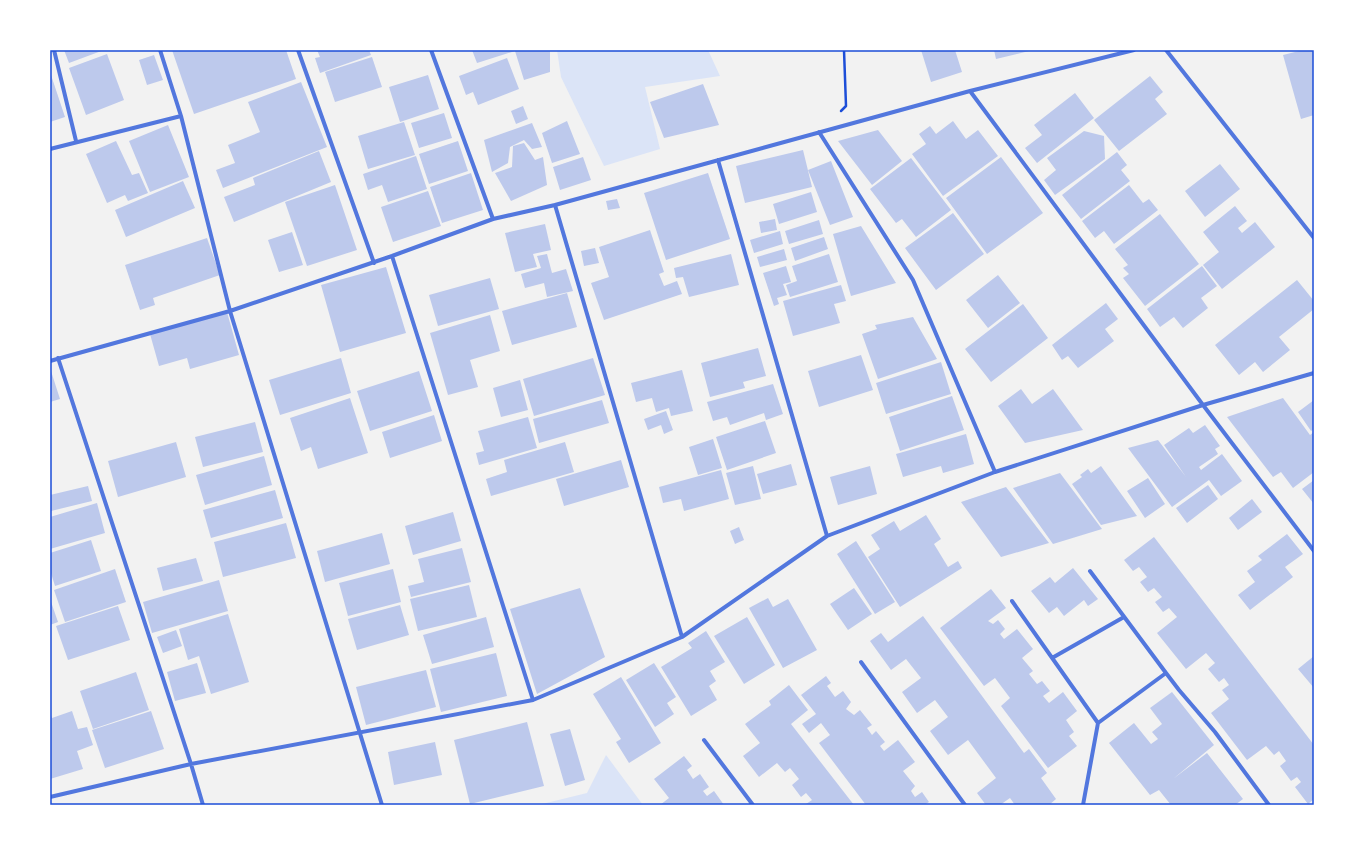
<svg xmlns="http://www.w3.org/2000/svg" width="1364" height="855" font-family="Cabin,sans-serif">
	<rect width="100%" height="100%" fill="#f2f2f2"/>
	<!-- green -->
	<path fill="#dbe4f7" d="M557 50H708L720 76 645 87 660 149 604 166 561 77Z
		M606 755 643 805H538L587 793Z"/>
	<!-- building -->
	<path fill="#bdc9ec" d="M64 50H104L69 63Z
		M172 50H286L296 79 194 114Z
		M317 50H369L371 55 320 73 315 58 320 57Z
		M472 50H550V72L524 80 515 51 477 63Z
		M921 50H955L962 72 931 82Z
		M994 50H1029V51L996 59Z
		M1303 50H1314V115L1301 119 1283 55Z
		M107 54 124 100 86 115 69 68Z
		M154 55 163 80 147 85 139 60Z
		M372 57 382 87 335 102 325 72Z
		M507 58 519 89 478 105 473 92 466 95 459 76Z
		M50 72 65 117 50 122Z
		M428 75 439 109 400 122 389 87Z
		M1150 76 1163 92 1155 99 1167 114 1119 151 1094 120Z
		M301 82 327 147 223 188 216 170 235 163 228 145 260 132 248 102Z
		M703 84 719 125 664 138 650 102Z
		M1075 93 1094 118 1037 163 1025 148 1042 135 1034 125Z
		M523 106 528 119 516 124 511 111Z
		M444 113 452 138 419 148 411 123Z
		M567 121 580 154 552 163 542 133Z
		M953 121 966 139 978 130 998 156 943 196 912 154 926 144 919 134 930 126 936 134Z
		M404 122 415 155 368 169 358 136Z
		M532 123 542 147 532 149 524 140 510 147 508 163 492 172 484 140Z
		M168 125 189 177 150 192 129 141Z
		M878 130 902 161 872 185 838 141Z
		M1084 131 1104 136 1105 159 1055 195 1044 180 1056 170 1047 158Z
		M116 141 132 175 139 173 148 193 128 201 125 195 107 203 86 154Z
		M458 141 468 171 429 184 419 154Z
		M524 143 535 160 543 157 547 185 511 201 495 173 512 167 513 146Z
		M803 150 812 187 745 203 736 166Z
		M319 151 331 182 234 222 224 197 255 185 253 178Z
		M1117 152 1127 165 1121 170 1130 181 1081 219 1062 195Z
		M416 156 427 189 388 202 382 185 368 190 363 174Z
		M583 157 591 180 560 190 553 167Z
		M1001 157 1043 213 987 254 946 198Z
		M911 158 951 210 916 237 902 219 896 223 870 189Z
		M831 161 853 217 830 225 808 170Z
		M1220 164 1240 189 1205 217 1185 191Z
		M471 173 483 210 442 223 430 187Z
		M708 173 730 239 666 260 644 193Z
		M183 181 195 208 126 237 115 210Z
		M335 185 357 250 307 266 285 202Z
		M1129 185 1143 203 1149 199 1158 210 1114 244 1104 231 1095 238 1082 221Z
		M428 191 441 226 393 242 381 207Z
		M811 192 817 212 779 224 773 204Z
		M617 199 620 208 608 210 606 201Z
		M1235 206 1247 221 1238 228 1242 233 1255 222 1275 247 1222 289 1203 265 1219 252 1203 232Z
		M953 213 984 254 936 290 905 248Z
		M1160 214 1199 264 1145 306 1123 278 1129 274 1123 268 1128 265 1115 249Z
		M775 219 777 230 761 233 759 222Z
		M819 220 823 234 789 244 785 231Z
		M545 224 551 250 533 254 537 267 515 272 505 233Z
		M861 226 896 283 851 296 833 234Z
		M650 230 664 272 659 274 664 286 677 281 682 294 604 320 591 283 609 277 599 247Z
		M780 231 783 244 754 253 750 240Z
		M292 232 303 265 279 272 268 240Z
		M824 237 828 249 795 261 791 248Z
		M207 238 220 275 153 298 155 305 140 310 125 265Z
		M595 248 599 263 584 266 581 251Z
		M784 249 787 260 760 267 757 257Z
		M547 254 552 273 566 269 573 291 547 297 544 283 525 288 521 274 541 268 537 256Z
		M731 254 739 285 689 297 683 277 676 278 674 268Z
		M829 254 838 282 790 297 786 285 797 281 792 266Z
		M786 266 791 282 783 284 787 295 777 298 779 304 774 306 763 273Z
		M1202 266 1217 286 1201 298 1208 308 1183 328 1174 317 1160 327 1147 309Z
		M386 267 406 333 340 352 321 285Z
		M998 275 1020 303 988 328 966 300Z
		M490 278 499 309 438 326 429 295Z
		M1297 280 1314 301V309L1279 337 1290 350 1263 372 1255 362 1239 375 1215 345Z
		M841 285 846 301 834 304 840 323 793 336 783 301Z
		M567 293 577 327 512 345 502 311Z
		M1106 303 1118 319 1105 329 1114 341 1078 368 1068 356 1062 360 1052 345Z
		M1023 304 1048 338 991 382 965 349Z
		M227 312 239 355 190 369 187 358 159 366 150 334Z
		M490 315 500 351 470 360 478 387 448 395 430 333Z
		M913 317 937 359 878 379 862 334 877 329 875 325Z
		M758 348 766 376 743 382 745 388 710 397 701 363Z
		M861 355 873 390 819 407 808 371Z
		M341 358 351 393 280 415 269 380Z
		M593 358 605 395 534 416 523 379Z
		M941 362 951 394 886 414 876 383Z
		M50 368 60 399 50 402Z
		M682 370 693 411 671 416 669 408 656 412 652 398 636 402 631 383Z
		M419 371 432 411 370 431 357 391Z
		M520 380 528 410 501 417 493 388Z
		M773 384 783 414 766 420 764 413 730 425 727 417 713 421 707 402Z
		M1021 389 1032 404 1053 389 1083 430 1025 443 998 406Z
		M952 396 964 430 900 451 889 417Z
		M350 398 368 453 318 469 311 447 301 451 290 418Z
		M1283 398 1310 435 1314 432V472L1293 488 1281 472 1273 477 1227 417Z
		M602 400 609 423 539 443 533 419Z
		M1314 400V429L1311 431 1298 412Z
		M666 411 673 430 664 434 661 425 648 430 644 419Z
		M434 415 442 441 390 458 382 432Z
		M528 417 537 448 479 465 476 453 484 451 478 431Z
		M765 421 776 453 727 470 716 437Z
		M255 422 263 452 203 467 195 437Z
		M1205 425 1220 446 1215 449 1218 454 1199 467 1201 470 1222 454 1242 481 1221 496 1209 480 1172 507 1128 448 1158 440 1186 477 1164 445 1189 428 1193 433Z
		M966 434 974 464 943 473 941 466 903 477 896 454Z
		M713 439 722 468 698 475 689 447Z
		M176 442 186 477 118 497 108 461Z
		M565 442 574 472 491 496 486 479 507 472 504 460Z
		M264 456 272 485 205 505 196 475Z
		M621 460 629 487 564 506 556 479Z
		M791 464 797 485 763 494 757 474Z
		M753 466 761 499 735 505 726 473Z
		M870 466 877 494 838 505 830 477Z
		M1101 466 1137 516 1101 525 1072 484 1082 477 1080 475 1088 469 1091 473Z
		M721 470 729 499 684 511 681 499 663 503 659 487Z
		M1060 473 1102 529 1053 544 1013 488Z
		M1148 478 1165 504 1145 518 1127 491Z
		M1314 480V504L1302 489Z
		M1208 485 1218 499 1187 523 1176 508Z
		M88 486 92 501 51 511 50 495Z
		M1006 487 1049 543 1001 557 961 502Z
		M275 490 283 518 211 538 203 510Z
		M1252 499 1262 512 1238 530 1229 518Z
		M97 503 105 533 50 549V517Z
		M453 512 461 541 413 555 405 526Z
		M926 515 941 539 934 544 948 567 958 561 962 568 900 607 868 557 880 549 871 535 894 521 900 531Z
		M286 523 296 558 223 577 214 542Z
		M739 527 744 540 735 544 730 531Z
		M382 533 390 564 325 582 317 551Z
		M1287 534 1303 554 1285 567 1293 577 1250 610 1238 595 1255 582 1247 571 1262 560 1258 556Z
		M1154 537 1314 745V799L1308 804 1295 787 1301 782 1297 777 1291 781 1280 766 1286 761 1279 751 1274 755 1266 746 1247 760 1211 713 1229 699 1222 690 1229 685 1224 678 1219 682 1208 669 1215 663 1206 653 1186 669 1157 633 1177 617 1169 608 1163 612 1155 602 1162 597 1154 588 1148 592 1140 582 1147 577 1139 567 1133 571 1124 560Z
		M91 540 101 571 55 586 50 570V553Z
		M856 541 895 602 875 614 837 554Z
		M462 548 471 582 411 597 408 586 424 582 418 559Z
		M196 558 203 581 163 591 157 568Z
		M1073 568 1098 599 1088 606 1084 600 1064 616 1057 607 1049 613 1031 591 1050 577 1055 583Z
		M115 569 126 602 65 622 54 590Z
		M393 569 401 602 348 616 339 583Z
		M219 580 228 611 152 633 143 602Z
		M469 585 477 617 418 631 410 599Z
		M580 588 605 657 537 694 510 609Z
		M854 588 872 614 848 630 830 604Z
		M991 589 1006 608 988 621 993 624 998 620 1005 629 1000 634 1004 639 1017 629 1033 649 1022 658 1033 671 1029 674 1037 684 1042 681 1050 691 1043 696 1049 703 1063 692 1077 711 1066 720 1074 732 1069 736 1077 746 1048 768 1001 706 1010 698 995 678 984 686 940 628Z
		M768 598 773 607 788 599 817 650 783 668 749 608Z
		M50 599 58 622 50 625Z
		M400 605 409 635 357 650 348 619Z
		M118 606 130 640 68 660 56 626Z
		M228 614 249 682 211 694 199 656 188 660 179 629Z
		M923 616 1024 753 1029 749 1047 773 1041 778 1056 799 1049 805H1015L1010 798 1000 805H986L977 793 996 778 968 740 948 755 930 731 948 717 935 700 917 713 902 692 921 678 906 659 891 670 870 641 881 633 888 642Z
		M486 617 494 647 432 664 423 635Z
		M747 617 775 665 744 684 714 636Z
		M176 630 182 646 163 653 157 637Z
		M706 631 725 662 710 671 716 681 709 686 717 700 691 716 661 667 692 648 688 643Z
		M496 653 507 696 441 712 430 669Z
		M1314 656V688L1298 669Z
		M197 663 206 693 175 701 167 672Z
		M654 663 676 697 667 703 674 714 655 727 626 680Z
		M426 670 436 707 366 725 356 687Z
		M136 672 149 710 93 729 80 691Z
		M826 676 831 683 827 686 835 697 843 691 851 702 846 709 854 715 860 710 872 725 867 728 872 735 876 731 885 742 880 746 884 751 898 740 915 762 903 771 915 786 911 791 915 797 922 792 929 802 924 805H866L819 743 830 735 821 723 809 733 802 724 816 714 801 695Z
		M621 677 661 743 629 763 616 742 621 739 593 694Z
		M789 685 808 710 791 724 854 805H807L806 804 812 800 806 793 801 797 792 785 799 779 790 768 785 772 777 763 759 777 743 756 760 743 745 724 771 705 769 701Z
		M1172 692 1214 745 1173 779 1207 753 1243 799 1235 805H1171L1159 790 1150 795 1109 743 1134 723 1151 744 1158 739 1152 732 1162 724 1150 708Z
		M72 711 78 729 87 727 93 745 77 751 83 769 50 779V713L52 718Z
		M151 711 164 749 105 768 92 730Z
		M527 722 544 786 470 804 454 740Z
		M570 729 585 780 565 786 550 734Z
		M435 742 442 775 394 785 388 752Z
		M684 756 692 766 687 770 693 779 700 774 709 787 703 791 707 796 714 791 724 805H660L669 798 654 779Z"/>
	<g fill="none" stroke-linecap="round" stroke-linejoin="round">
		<!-- path -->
		<path stroke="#1d4ed8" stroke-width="2.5" d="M841 111 846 106 844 50"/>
		<!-- minor -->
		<path stroke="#5277de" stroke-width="4" d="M54 50 76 141
			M160 50 181 116 230 311 382 805
			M298 50 374 263
			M431 50 493 219
			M1166 50 1314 238
			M970 91 1203 405 1314 551
			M819 132 913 280 995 472
			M50 149 181 116
			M718 160 827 536
			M555 205 682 637
			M392 256 533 700
			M58 358 191 764 203 805
			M50 361 230 311 392 256 493 219 555 205 970 91 1134 50
			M1090 571 1166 673
			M1012 601 1098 723
			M1052 658 1124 617
			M861 662 965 805
			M704 740 753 805
			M50 797 191 764 533 700 682 637 827 536 995 472 1203 405 1314 373
			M1083 805 1098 723 1166 673 1179 690 1215 732 1269 805"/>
	</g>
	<!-- border -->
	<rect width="1364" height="855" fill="none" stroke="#ffffff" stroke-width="102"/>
	<rect x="51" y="51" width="1262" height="753" fill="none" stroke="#1d4ed8" stroke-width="1.5"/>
</svg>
